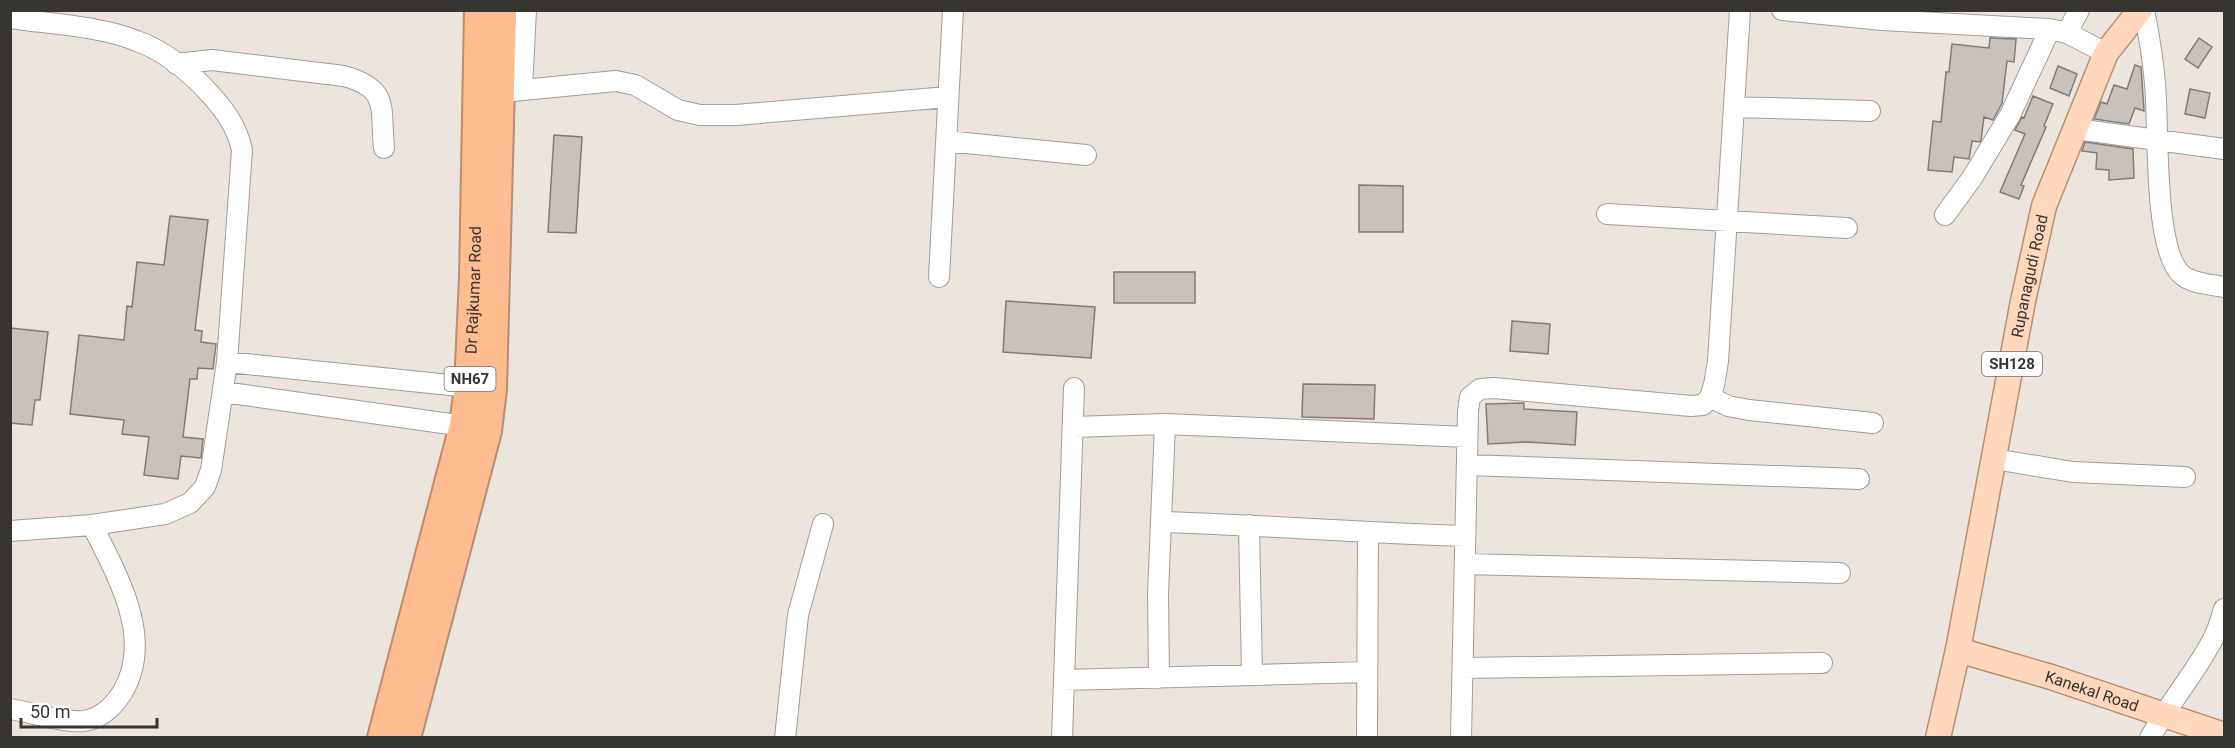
<svg xmlns="http://www.w3.org/2000/svg" width="2235" height="748" font-family="Roboto,sans-serif">
	<rect width="100%" height="100%" fill="#ebe5de"/>
	<!-- building -->
	<path fill="#c9c2bc" stroke="#827c76" stroke-width="1.5" d="M1990 38 2016 39 2014 62 2007 61 2002 103 1999 109 1993 120 1984 117 1981 140 1980 142 1972 141 1969 159 1954 157 1952 172 1928 170 1933 121 1941 122 1946 72H1949L1952 44 1989 48Z
		M2199 38 2212 47 2198 68 2185 59Z
		M2135 65 2141 67 2144 111 2135 108 2129 124 2094 119 2101 102 2107 104 2114 85 2127 89Z
		M2058 66 2077 74 2069 96 2050 88Z
		M2190 89 2210 93 2205 118 2185 114Z
		M2033 96 2053 104 2044 126 2046 127 2021 185 2024 186 2019 199 2000 192 2025 134 2015 130 2022 117 2024 118Z
		M554 135 582 137 576 233 548 232Z
		M2085 142 2133 149 2134 178 2109 180V170L2096 169 2097 153 2082 151Z
		M1359 185 1403 186V232H1359Z
		M170 216 208 220 195 330 202 331 201 342 216 344 213 369 198 368 197 379H190L183 437 203 439 201 458 181 456 178 479 144 475 149 437 122 434 124 420 70 414 79 335 124 340 127 306 132 307 137 262 164 265Z
		M1114 272H1195V303H1114Z
		M1006 301 1095 307 1091 358 1003 352Z
		M1512 321 1550 324 1548 354 1510 351Z
		M10 328 48 332 40 400H35L32 425 10 423Z
		M1303 384 1375 385 1374 419 1302 417Z
		M1524 403V409L1577 412 1575 445 1528 442 1488 444 1486 404Z"/>
	<g fill="none" stroke-linecap="round" stroke-linejoin="round">
		<!-- minor casing -->
		<g stroke="#a29d96" stroke-width="22">
			<path id="minor" d="M1782 10 1882 20 2050 29 2067 33 2106 53
				M2144 10C2149 35 2153 59 2155 84 2159 123 2153 248 2181 274 2191 284 2211 284 2224 287
				M10 18C51 24 100 26 137 41 165 51 191 73 211 95 226 112 237 127 242 150L227 362 211 470 205 487 190 503 165 514 92 525 10 531
				M2067 33 2079 10
				M176 64 212 60 344 76C390 89 380 107 384 148
				M522 89 526 10
				M501 92 616 81 635 85 678 110 700 115H736L948 97
				M1734 107 1870 111
				M2076 129 2224 149
				M946 141 1086 155
				M1607 214 1847 228
				M1945 215 1972 178 2010 115 2050 29
				M939 277 953 10
				M227 362 469 387
				M223 392 464 426
				M1710 397 1728 406 1749 410 1873 423
				M1073 427 1165 424 1467 437
				M1994 459 2073 472 2185 477
				M1467 465 1859 479
				M1162 522C1263 525 1363 533 1464 536
				M1249 525 1252 675
				M1465 564 1840 573
				M1463 668 1822 663
				M1159 678 1158 594 1165 424
				M1064 680 1367 672
				M10 709C29 712 65 723 83 721 100 719 113 707 122 693 155 639 117 575 92 525
				M785 738 798 615 823 524
				M1062 738 1074 388
				M1367 738 1368 533
				M1461 738 1468 411 1470 397 1480 389 1494 388 1691 406 1703 405 1710 397 1714 385 1718 361 1740 10
				M2150 738C2169 702 2197 672 2215 635 2219 627 2221 618 2224 609"/>
		</g>
		<!-- major casing -->
		<g stroke="#b98d6f" stroke-width="27">
			<g id="major">
				<path id="s1" d="M1958 650 2051 677 2224 735"/>
				<path id="s2" d="M1938 738 1958 650 2023 301 2044 206 2106 53 2140 10"/>
			</g>
		</g>
		<!-- highway casing -->
		<g stroke="#b98d6f" stroke-width="32">
			<g id="highway">
				<path id="s3" d="M382 738 464 426 469 387 474 278 479 10"/>
				<path d="M406 738 487 431 492 389 502 10"/>
			</g>
		</g>
		<!-- minor -->
		<use href="#minor" stroke="#fff" stroke-width="20"/>
		<!-- major -->
		<use href="#major" stroke="#ffd7bc" stroke-width="24"/>
		<!-- highway -->
		<use href="#highway" stroke="#ffbc90" stroke-width="28"/>
	</g>
	<g text-anchor="middle" dominant-baseline="central" stroke-width="5" stroke-linejoin="round" paint-order="stroke">
		<!-- shield labels -->
		<g fill="#fff" stroke="#737270" stroke-width="1.5">
			<rect x="1982" y="352" width="60" height="24" rx="4.5"/>
			<rect x="444.5" y="367" width="51" height="24" rx="4.5"/>
		</g>
		<g font-size="15" font-weight="bold" fill="#373532">
			<text x="2012" y="364">SH128</text>
			<text x="470" y="379">NH67</text>
		</g>
		<!-- street labels -->
		<g font-size="16" fill="#373532" stroke="#fff">
			<text stroke="none"><textPath href="#s2" startOffset="471">Rupanagudi Road</textPath></text>
			<text stroke="none"><textPath href="#s3" startOffset="459">Dr Rajkumar Road</textPath></text>
			<text stroke="none"><textPath href="#s1" startOffset="140">Kanekal Road</textPath></text>
		</g>
	</g>
	<!-- border -->
	<rect width="2235" height="748" fill="none" stroke="#373532" stroke-width="24"/>
	<!-- scale -->
	<path d="M21 718v9h136v-9" fill="none" stroke="#373532" stroke-width="3"/>
	<text x="30" y="718" font-size="18" fill="#373532" stroke="#ffffff" stroke-width="4.5" paint-order="stroke">50 m</text>
</svg>
